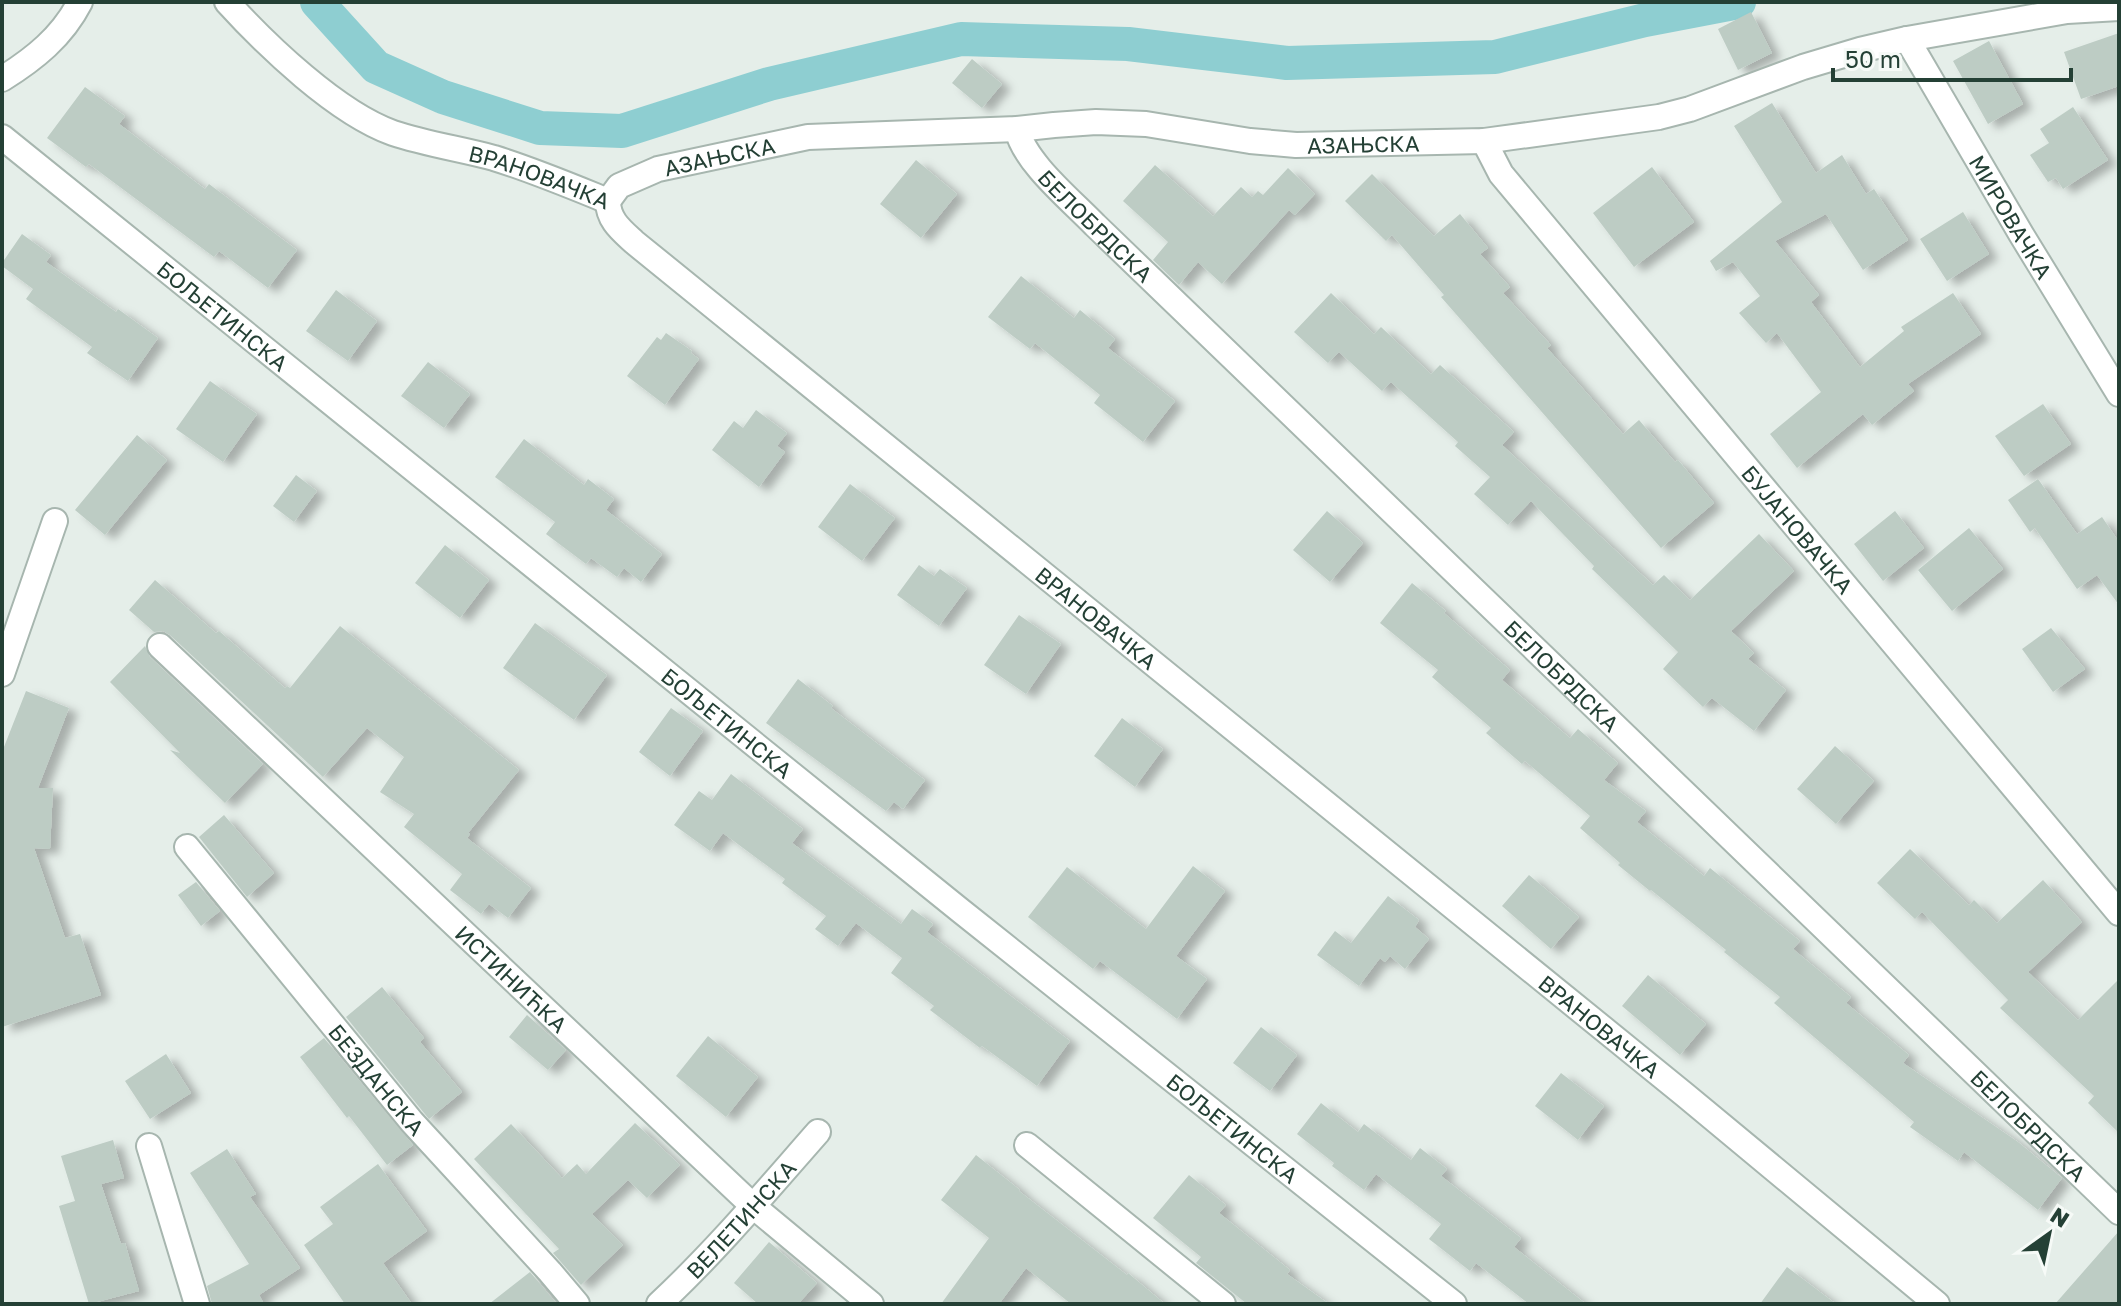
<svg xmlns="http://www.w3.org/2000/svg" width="2121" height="1306" font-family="'Golos Text',sans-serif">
	<defs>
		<filter id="shadow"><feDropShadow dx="9" dy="5" stdDeviation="4" flood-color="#0004"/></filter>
	</defs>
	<rect width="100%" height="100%" fill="#e5eee9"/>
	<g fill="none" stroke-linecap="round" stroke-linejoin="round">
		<!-- canal -->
		<path stroke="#8eced1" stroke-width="34" d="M317 2 376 67 443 97 540 128 622 131 769 84 961 39 1128 44 1287 63 1495 57 1645 20 1739 2"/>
	</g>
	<!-- building -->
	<path fill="#bdccc4" filter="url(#shadow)" d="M1751 12 1772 53 1738 70 1718 29Z
		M2119 33V86L2081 99 2064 52Z
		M1989 41 2023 104 1988 124 1953 61Z
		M972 59 1002 84 982 108 952 83Z
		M85 87 125 116 119 124 205 189 209 184 297 250 268 288 219 251 214 257 89 164 86 167 47 138Z
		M1772 103 1816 173 1842 155 1866 194 1874 189 1908 240 1863 270 1826 214 1775 241 1819 295 1811 302 1860 367 1904 331 1901 327 1953 293 1981 334 1908 384 1914 391 1872 425 1863 414 1797 468 1770 434 1821 392 1777 333 1766 343 1739 313 1760 296 1733 262 1716 271 1710 261 1782 202 1734 126Z
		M2073 107 2108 160 2063 189 2056 178 2048 182 2030 155 2049 143 2040 129Z
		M916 160 957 194 921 238 880 204Z
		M1155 165 1213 216 1241 187 1252 197 1258 191 1263 195 1288 168 1315 194 1295 215 1289 210 1222 284 1198 262 1179 285 1153 260 1168 242 1123 201Z
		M1652 167 1694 222 1634 267 1593 213Z
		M1372 174 1434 236 1460 214 1488 248 1480 254 1510 287 1503 293 1551 345 1547 348 1623 434 1639 420 1675 462 1678 460 1714 503 1661 548 1441 297 1444 295 1392 235 1386 241 1345 201Z
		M1963 212 1989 254 1947 281 1920 239Z
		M22 234 51 255 46 262 116 312 118 309 158 338 128 381 87 353 92 347 26 299 33 289 2 266V263Z
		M1021 276 1074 318 1080 310 1115 339 1108 348 1175 401 1143 442 1094 403 1100 395 1035 343 1030 349 988 317Z
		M336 290 377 321 348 361 306 331Z
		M1331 293 1374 334 1381 327 1431 374 1440 365 1514 432 1502 445 1653 585 1664 575 1690 600 1759 534 1794 571 1731 631 1754 653 1748 659 1786 690 1754 731 1712 698 1703 707 1663 669 1678 652 1592 569 1594 566 1531 501 1508 525 1474 494 1490 477 1455 446 1458 442 1391 382 1382 391 1339 352 1328 363 1294 332Z
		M666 333 692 351 691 353 699 359 665 405 627 376 657 337 661 340Z
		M428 362 470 394 444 428 401 396Z
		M210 381 257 414 223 462 176 429Z
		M2043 404 2071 444 2024 476 1995 436Z
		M756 410 787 433 777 446 785 452 759 487 712 450 734 421 743 428Z
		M137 435 167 460 105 535 75 510Z
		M524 439 584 485 588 479 614 499 606 510 662 554 641 582 624 568 617 577 591 558 586 564 546 534 555 522 495 477Z
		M296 475 317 491 294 522 273 506Z
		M2038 479 2077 534 2102 517 2119 542V605L2097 575 2077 589 2035 528 2030 532 2008 500Z
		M850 484 895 518 862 561 818 527Z
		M1327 511 1363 543 1330 582 1293 550Z
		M1895 511 1924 548 1883 581 1854 544Z
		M1969 528 2003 569 1952 611 1918 570Z
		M445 545 489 580 460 618 415 583Z
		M919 565 934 576 940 569 967 588 939 626 897 595Z
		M155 580 216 633 219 631 285 688 287 686 290 688 340 626 519 770 468 833 470 834 467 838 531 888 508 918 489 904 481 914 450 890 462 874 404 827 414 814 380 792 404 757 367 728 323 777 170 635 163 631 154 632 129 610Z
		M1412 583 1446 611 1444 613 1510 670 1502 680 1570 738 1578 729 1618 763 1604 780 1646 811 1637 822 1704 876 1710 868 1800 941 1793 949 1851 997 1846 1003 1909 1055 1903 1063 2018 1142 2062 1178 2038 1210 1964 1152 1958 1161 1910 1127 1914 1122 1774 1003 1780 997 1724 952 1726 950 1651 890 1650 891 1618 865 1620 863 1580 828 1590 816 1525 761 1522 764 1486 733 1491 728 1432 677 1438 670 1380 623Z
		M1019 615 1061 644 1026 694 984 665Z
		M535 623 607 675 574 720 503 668Z
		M2051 628 2085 669 2053 692 2022 649Z
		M145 646 150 657 263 764 225 803 170 750 180 753 110 682Z
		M798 679 833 706 831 708 925 780 903 809 894 802 886 811 766 723Z
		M26 691 69 708 38 788H53L50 849 34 848 65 938 80 934 101 995 2 1027V752Z
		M671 708 703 731 670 776 639 752Z
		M1122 718 1163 749 1135 787 1094 756Z
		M1835 746 1874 781 1836 824 1797 789Z
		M731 774 803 829 792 843 901 924 912 909 933 924 927 932 1070 1041 1037 1086 982 1046 980 1048 930 1010 934 1006 891 973 902 958 856 923 838 946 815 929 826 916 782 883 785 879 723 833 710 851 674 825 699 791 712 800Z
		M224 815 274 873 247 897 199 837Z
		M1910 849 1969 905 1974 900 1997 923 2043 880 2082 922 2028 972 2078 1020 2119 979V1133L2088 1103 2094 1096 2000 1008 2008 1000 1922 912 1915 919 1877 883Z
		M1193 866 1225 891 1176 956 1207 979 1177 1019 1100 961 1093 969 1028 917 1067 867 1146 929Z
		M1529 875 1579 917 1551 949 1502 906Z
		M196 882 220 911 201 926 178 895Z
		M1388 896 1419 920 1415 927 1429 939 1405 969 1390 956 1385 962 1380 958 1359 986 1317 955 1335 931 1351 943Z
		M1648 975 1706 1024 1680 1055 1622 1006Z
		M382 987 424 1038 420 1042 462 1092 429 1119 346 1017Z
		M527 1015 566 1050 548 1070 509 1037Z
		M1261 1027 1297 1055 1270 1091 1233 1063Z
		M708 1036 758 1077 726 1117 676 1076Z
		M324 1038 413 1145 387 1165 349 1116 347 1118 300 1057Z
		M166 1054 191 1093 150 1119 125 1081Z
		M1561 1073 1604 1106 1578 1140 1535 1106Z
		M1321 1103 1358 1132 1364 1124 1411 1160 1420 1148 1447 1169 1441 1176 1521 1238 1514 1247 1586 1304H1529L1476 1263 1470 1271 1429 1239 1441 1224 1376 1174 1364 1190 1332 1166 1334 1163 1297 1134Z
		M635 1123 680 1165 647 1198 628 1180 592 1214 623 1245 581 1285 553 1253 559 1249 474 1159 511 1124 562 1178 577 1164 586 1174Z
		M113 1140 124 1178 101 1184 121 1244 125 1243 139 1291 89 1304 59 1206 75 1201 61 1156Z
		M227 1149 256 1194 250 1197 300 1268 259 1295 264 1304H212L207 1286 249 1264 190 1173Z
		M976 1155 1020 1190 1019 1191 1127 1275 1128 1273 1165 1304H1071L1026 1268 999 1304H941L989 1238 941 1200Z
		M378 1164 427 1231 383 1263 412 1304H345L304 1245 333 1224 320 1207Z
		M1189 1175 1226 1205 1219 1213 1290 1270 1287 1274 1329 1304H1247L1196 1263 1201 1257 1153 1218Z
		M2119 1231V1304H2055Z
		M769 1242 817 1283 798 1304H758L734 1283Z
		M1787 1267 1836 1304H1760Z
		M530 1272 557 1304H489Z"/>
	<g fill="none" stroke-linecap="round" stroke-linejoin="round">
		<!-- street casing -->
		<g stroke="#a7b6af" stroke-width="28">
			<g id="street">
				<path id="s1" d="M227 2C267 46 337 113 393 133 426 144 461 149 494 158 533 170 571 186 608 201"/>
				<path id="s2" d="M1907 39 2021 234 2119 394"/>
				<path d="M2 79C34 59 62 37 80 2"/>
				<path id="s3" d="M1017 129C1024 162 1071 200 1095 225L2119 1212"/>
				<path id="s4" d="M2 137 961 911 1454 1304"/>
				<path id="s5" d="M1484 141 1501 174 2119 913"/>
				<path id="s6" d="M608 201C608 220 621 230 634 242L1685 1095 1937 1304"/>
				<path id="s7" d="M608 201 619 186 658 169 808 137 1017 129 1054 125 1096 122 1146 124 1250 141 1296 145 1484 141 1659 117 1690 109 1803 67 1860 50 1907 39 2067 11 2119 8"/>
				<path id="s8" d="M160 646 753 1206 871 1304"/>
				<path d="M2 674 55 521"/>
				<path id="s9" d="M187 847 412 1122 550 1272 577 1304"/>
				<path d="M1027 1145 1223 1304"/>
				<path d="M149 1146 197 1304"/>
				<path id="s10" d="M659 1304C716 1251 767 1190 818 1132"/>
			</g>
		</g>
		<!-- street -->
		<use href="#street" stroke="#fff" stroke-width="24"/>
	</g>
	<g text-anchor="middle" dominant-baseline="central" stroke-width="7" stroke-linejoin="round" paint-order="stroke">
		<!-- street labels -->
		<g font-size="22" fill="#244035" stroke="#f6faf7">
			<text stroke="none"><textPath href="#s7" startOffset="772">АЗАЊСКА</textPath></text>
			<text stroke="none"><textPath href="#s7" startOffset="124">АЗАЊСКА</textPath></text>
			<text stroke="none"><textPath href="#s1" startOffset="366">ВРАНОВАЧКА</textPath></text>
			<text stroke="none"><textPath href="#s2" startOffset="206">МИРОВАЧКА</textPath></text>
			<text stroke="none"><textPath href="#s3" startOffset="126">БЕЛОБРДСКА</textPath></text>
			<text stroke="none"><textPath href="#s4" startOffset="284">БОЉЕТИНСКА</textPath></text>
			<text stroke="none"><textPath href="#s5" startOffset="500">БУЈАНОВАЧКА</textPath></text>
			<text stroke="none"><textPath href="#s6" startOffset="646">ВРАНОВАЧКА</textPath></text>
			<text stroke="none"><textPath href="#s3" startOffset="774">БЕЛОБРДСКА</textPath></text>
			<text stroke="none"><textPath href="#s4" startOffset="932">БОЉЕТИНСКА</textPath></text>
			<text stroke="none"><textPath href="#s8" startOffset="484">ИСТИНИЋКА</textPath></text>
			<text stroke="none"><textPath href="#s6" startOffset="1294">ВРАНОВАЧКА</textPath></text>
			<text stroke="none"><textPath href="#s9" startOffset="300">БЕЗДАНСКА</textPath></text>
			<text stroke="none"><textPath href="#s3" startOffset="1422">БЕЛОБРДСКА</textPath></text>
			<text stroke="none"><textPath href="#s4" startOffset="1580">БОЉЕТИНСКА</textPath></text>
			<text stroke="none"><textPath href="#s10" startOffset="118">ВЕЛЕТИНСКА</textPath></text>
		</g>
	</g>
	<!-- border -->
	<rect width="2121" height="1306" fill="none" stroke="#244035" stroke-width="8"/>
	<!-- north arrow -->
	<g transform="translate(2049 1234) rotate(33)" stroke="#f6faf7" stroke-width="6" paint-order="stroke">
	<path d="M0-6L14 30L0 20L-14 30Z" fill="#244035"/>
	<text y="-12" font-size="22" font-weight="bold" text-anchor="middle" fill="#244035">N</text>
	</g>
	<!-- scale -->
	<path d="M1833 68v12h238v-12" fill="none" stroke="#244035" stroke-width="4"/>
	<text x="1845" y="68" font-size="24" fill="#244035" stroke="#f6faf7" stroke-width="6" paint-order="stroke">50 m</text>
</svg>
